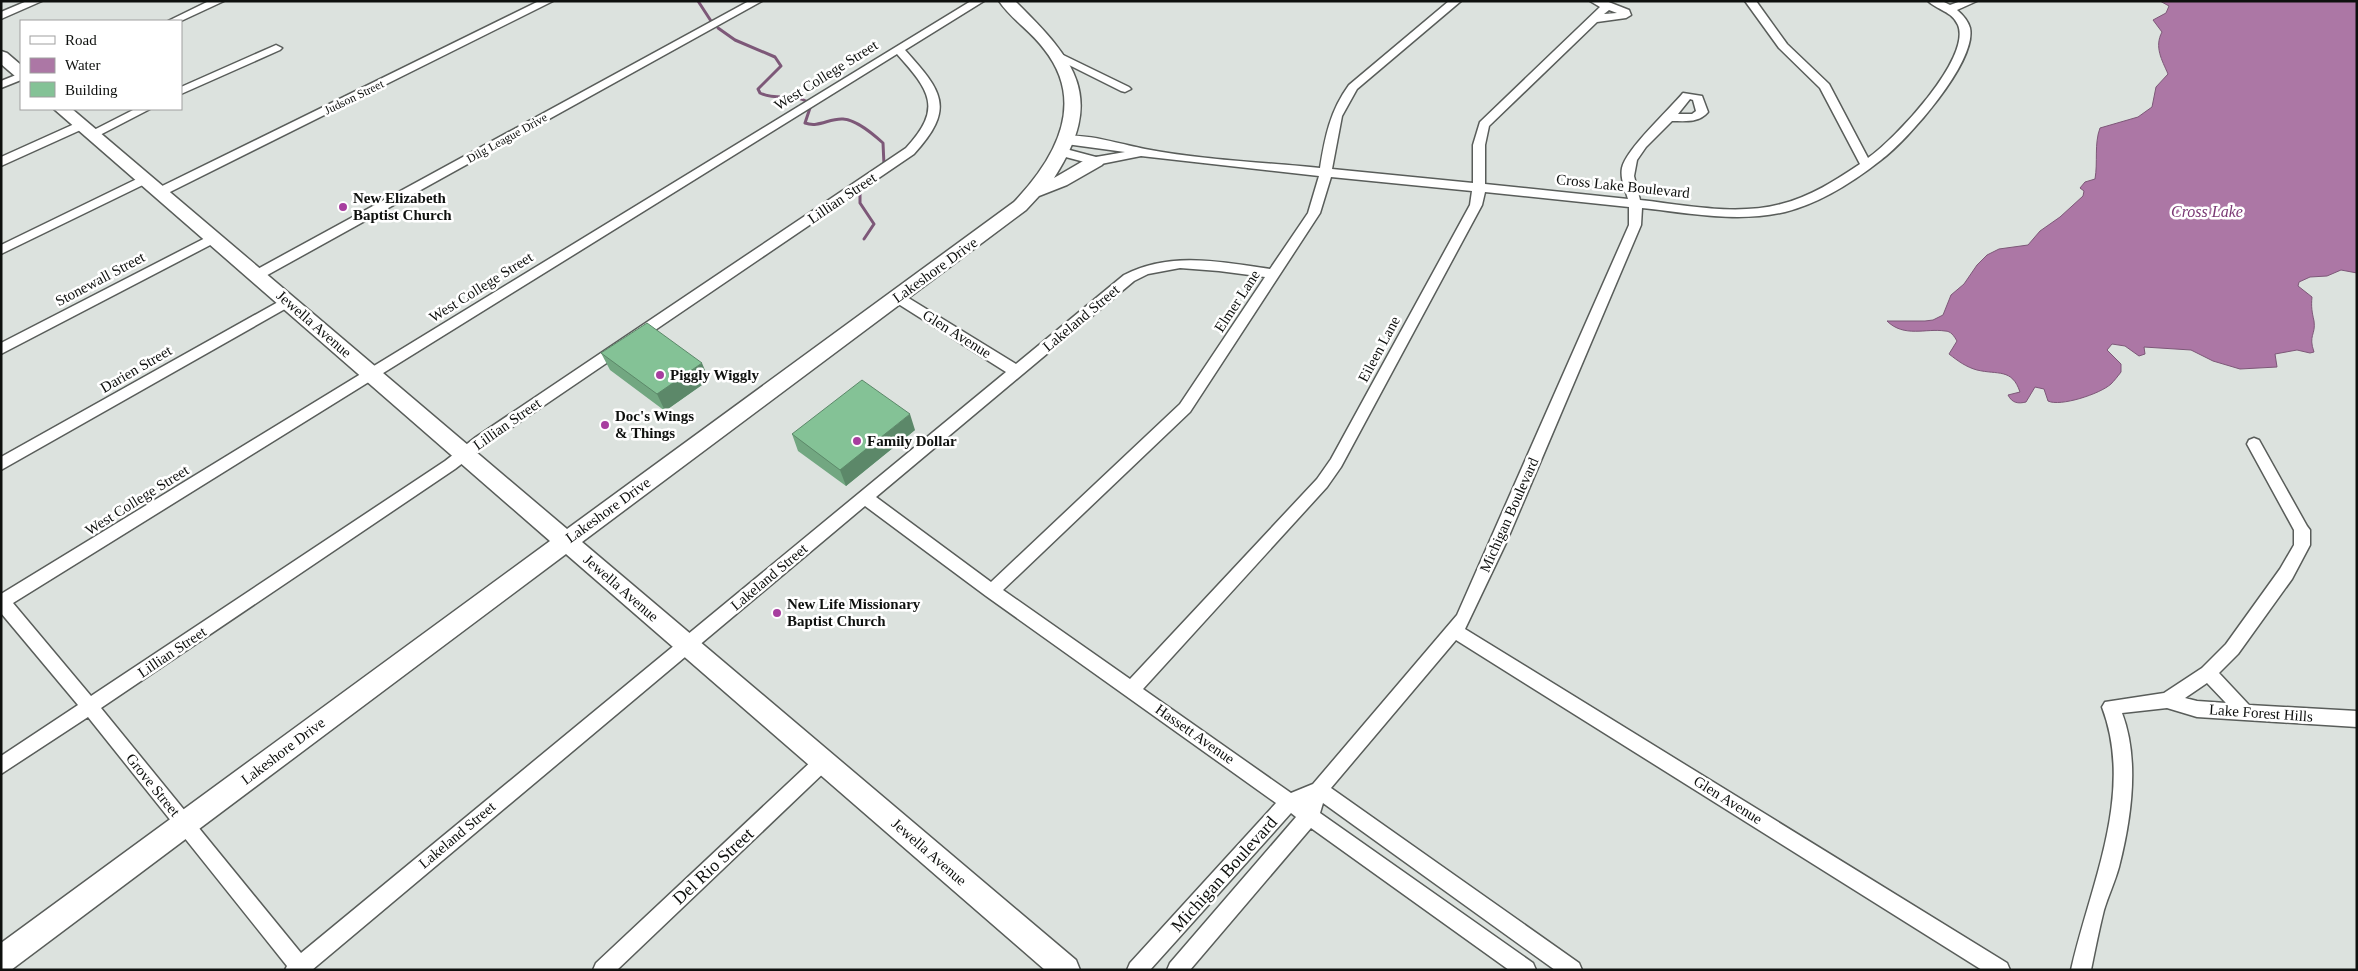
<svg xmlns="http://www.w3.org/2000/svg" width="2358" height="971" font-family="'Times New Roman',serif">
	<rect width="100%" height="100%" fill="#dce2de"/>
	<!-- water -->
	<path fill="#ac77a5" stroke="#7d5878" d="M2160 1H2357V273L2341 270 2327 276 2310 277 2299 282 2298 286 2312 297C2311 307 2312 312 2314 321 2316 335 2308 335 2314 352L2310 353 2297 350 2275 354 2277 367 2240 369 2213 361 2191 350 2144 347 2145 354 2139 356 2125 346 2112 344 2107 350 2121 364V372C2118 376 2114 381 2111 384 2100 394 2060 407 2048 401L2044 389 2035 387 2026 402C2018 404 2012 403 2008 395L2020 392C2012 368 1998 375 1977 370 1966 367 1958 361 1949 354L1957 341C1954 336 1951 331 1945 331 1926 328 1904 338 1887 321H1925L1933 320 1943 315 1951 295 1964 284 1977 265 1987 255 1999 249 2028 245 2040 231 2060 217 2083 196 2084 191 2080 188 2085 182 2095 179C2098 162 2094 144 2100 128L2138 117 2152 107 2156 87 2168 74C2162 60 2154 47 2162 32L2153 20 2166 13 2169 6Z"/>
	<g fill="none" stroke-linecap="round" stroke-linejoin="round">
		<!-- stream -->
		<path stroke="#7d5878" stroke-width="3" d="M698 1 711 21
			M718 28 735 40 775 57 781 66 758 89 760 93C776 101 793 93 808 102
			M810 108 805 123C819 128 829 118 843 119 857 120 873 134 883 143L884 165
			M860 189V203L874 224 864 239"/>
		<!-- street casing -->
		<g stroke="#595d5a" stroke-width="3">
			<path id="street" d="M27 1H42L1 19V12Z
				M209 1H224L181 21H168Z
				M539 1H553L164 195 160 196 154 192 156 189Z
				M749 1H762L262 278H252L250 275 252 272Z
				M971 1H984L905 50C942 91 956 108 914 154L486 445 455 469 101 708 301 953 1006 372 892 300 890 297 892 294H902L1016 364 1124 275C1171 251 1221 262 1270 269L1308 213 1319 176 1141 156 1096 165 1058 155 1056 152 1062 148 1096 157 1125 152 1066 144 1062 143 1060 140 1062 137C1083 132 1123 145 1145 149 1202 160 1262 162 1320 168 1325 137 1330 111 1349 85L1449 1H1461L1357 89 1342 116 1332 169 1473 183V145L1480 122 1600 7 1590 1H1606L1629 10 1631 15 1626 18 1597 22 1489 126 1485 145V184L1628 199C1625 189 1620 178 1622 168 1626 149 1669 110 1683 93L1702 96 1708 112C1699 123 1685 121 1672 121L1646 147 1637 160 1634 176 1640 200C1686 205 1736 216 1781 204 1810 197 1836 180 1860 164L1820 88 1779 48 1745 1H1756L1787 44 1829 84 1868 158C1894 140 1972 58 1958 25 1952 11 1937 10 1928 1H1942L1950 5 1961 1H1977L1957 10C1963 15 1968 21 1970 28 1977 62 1907 141 1881 160 1853 182 1820 203 1785 212 1738 223 1689 213 1642 208L1641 225 1506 543 1465 629 2007 963 2010 970H1982L1456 640 1331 788 1579 963 1582 970H1555L1323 803 1320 813 1533 963 1536 970H1509L1311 828 1190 970H1167L1170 963 1296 817 1291 813 1150 970H1127L1130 963 1276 803 986 596 865 506 312 970H285L287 966 88 717 1 774V756L78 705 1 613V594ZM1609 10 1617 13 1604 14ZM897 54C930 91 943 108 906 148L476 437 445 461 91 696 13 603ZM1690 99 1693 100 1696 111 1692 114H1678ZM1331 177 1472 191 1470 205 1331 459 1317 479 1130 679 1003 590 1190 412 1320 213ZM1485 192 1629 207V225L1457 615 1313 784 1291 793 1143 689 1327 487 1341 467 1482 205ZM1180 268 1219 271 1265 277 1180 404 991 582 876 497 1134 281 1148 274Z
				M276 45 282 48 280 50 181 94V87Z
				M1057 52 1129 87 1131 89 1125 92 1121 91 1053 57V53Z
				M21 73V80L1 88V81Z
				M135 109H150L96 137 92 138 86 134Z
				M81 121 87 125 85 128 1 166V157Z
				M145 175 151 179 149 182 1 254V245Z
				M213 234 219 238 218 241 1 354V343Z
				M287 297 292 299 294 302 292 305 1 470V457Z
				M2254 438 2259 440 2307 526 2310 530V545L2292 579 2238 654 2219 673 2249 705 2357 711V727L2197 717 2167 708 2122 713C2140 760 2131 820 2119 867 2115 882 2108 896 2104 910 2099 930 2095 950 2091 970H2071C2090 885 2135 794 2102 707L2105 702 2164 693 2202 668 2226 644 2280 569 2294 545V530L2247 444 2249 440ZM2207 683 2226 703 2197 701 2185 698Z
				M823 754 829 756 832 762 829 768 617 970H593L596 963 817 756Z"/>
		</g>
		<!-- secondary casing -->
		<g stroke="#595d5a" stroke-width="3">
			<path id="secondary" d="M999 1H1015C1076 61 1106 97 1054 178L1090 157H1102L1105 161 1102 165 1067 185 1039 196 1026 210 582 542 1076 960 1080 970H1045L566 554 11 970H1V943L550 541 54 109H72L567 529 1014 202C1055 159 1087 103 1044 49 1031 31 1011 19 999 1Z
				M1 51 7 53 21 65V78L15 76 1 64Z"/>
		</g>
		<!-- street -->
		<use href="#street" fill="#fff" fill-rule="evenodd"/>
		<!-- secondary -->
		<use href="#secondary" fill="#fff" fill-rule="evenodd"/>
	</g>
	<!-- wall -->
	<path fill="#72a781" d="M601 353 709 380 665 411 610 370Z
		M915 430 846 486 798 451 792 434Z"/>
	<!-- shaded-wall -->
	<path fill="#5c8869" d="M702 363 709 380 665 411 657 394Z
		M910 414 915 430 846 486 840 470Z"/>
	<!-- building -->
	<path fill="#84c296" stroke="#5c8869" d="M647 323 702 363 657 394 601 353Z
		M862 380 910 414 840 470 792 434Z"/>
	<!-- markers -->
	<g fill="#a73e9f" stroke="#fff" stroke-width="2">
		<circle cx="343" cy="207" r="5"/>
		<circle cx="660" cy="375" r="5"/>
		<circle cx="605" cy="425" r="5"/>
		<circle cx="857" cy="441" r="5"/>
		<circle cx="777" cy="613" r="5"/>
	</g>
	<g text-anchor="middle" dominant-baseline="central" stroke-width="5" stroke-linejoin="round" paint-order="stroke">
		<!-- far-street labels -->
		<g font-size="12" fill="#0e100e" stroke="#fff">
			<text transform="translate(354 97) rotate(-26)">Judson Street</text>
			<text transform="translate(507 138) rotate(-29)">Dilg League Drive</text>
		</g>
		<!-- street labels -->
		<g font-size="15" fill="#0e100e" stroke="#fff">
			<text transform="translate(826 75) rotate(-32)">West College Street</text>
			<text transform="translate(1623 186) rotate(6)">Cross Lake Boulevard</text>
			<text transform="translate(842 198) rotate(-34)">Lillian Street</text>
			<text transform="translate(935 270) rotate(-36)">Lakeshore Drive</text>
			<text transform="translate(100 279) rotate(-28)">Stonewall Street</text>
			<text transform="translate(481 287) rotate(-32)">West College Street</text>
			<text transform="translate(1237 301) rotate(-57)">Elmer Lane</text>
			<text transform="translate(1081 318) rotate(-40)">Lakeland Street</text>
			<text transform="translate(314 324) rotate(41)">Jewella Avenue</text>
			<text transform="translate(957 334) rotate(32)">Glen Avenue</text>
			<text transform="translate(1379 349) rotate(-62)">Eileen Lane</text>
			<text transform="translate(136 369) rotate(-30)">Darien Street</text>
			<text transform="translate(507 424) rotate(-35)">Lillian Street</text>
			<text transform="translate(137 500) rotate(-32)">West College Street</text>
			<text transform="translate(608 510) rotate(-36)">Lakeshore Drive</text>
			<text transform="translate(1509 515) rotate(-66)">Michigan Boulevard</text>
			<text transform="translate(769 577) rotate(-40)">Lakeland Street</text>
			<text transform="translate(621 588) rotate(41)">Jewella Avenue</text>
			<text transform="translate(172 652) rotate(-34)">Lillian Street</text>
			<text transform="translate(2261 713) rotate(4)">Lake Forest Hills</text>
			<text transform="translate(1195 734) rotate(35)">Hassett Avenue</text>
			<text transform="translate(283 751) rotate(-37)">Lakeshore Drive</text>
			<text transform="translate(153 785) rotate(51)">Grove Street</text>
			<text transform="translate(1728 800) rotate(32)">Glen Avenue</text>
			<text transform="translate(457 835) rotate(-40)">Lakeland Street</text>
			<text transform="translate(929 852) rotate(41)">Jewella Avenue</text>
		</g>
		<!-- poi labels -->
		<g font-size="15" font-weight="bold" fill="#0e100e" stroke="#fff" text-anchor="start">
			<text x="353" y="198">New Elizabeth<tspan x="353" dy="17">Baptist Church</tspan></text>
			<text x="670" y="375">Piggly Wiggly</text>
			<text x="615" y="416">Doc's Wings<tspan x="615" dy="17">&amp; Things</tspan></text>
			<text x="867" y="441">Family Dollar</text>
			<text x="787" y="604">New Life Missionary<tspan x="787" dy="17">Baptist Church</tspan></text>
		</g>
		<!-- water labels -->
		<g font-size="16" font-style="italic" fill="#7a3974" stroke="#fff">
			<text x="2207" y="211">Cross Lake</text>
		</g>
		<!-- near-street labels -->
		<g font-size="18" fill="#0e100e" stroke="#fff">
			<text transform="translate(713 866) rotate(-43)">Del Rio Street</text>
			<text transform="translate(1224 874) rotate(-48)">Michigan Boulevard</text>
		</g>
	</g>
	<!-- border -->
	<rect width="2358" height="971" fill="none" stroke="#0e100e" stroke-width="5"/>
	<!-- legend -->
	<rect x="20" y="20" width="162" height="90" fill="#ffffff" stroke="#9f9f9f"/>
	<rect x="30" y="36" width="25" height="8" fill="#ffffff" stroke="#9f9f9f"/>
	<text x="65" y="45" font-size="15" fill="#0e100e">Road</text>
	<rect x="30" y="58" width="25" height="15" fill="#ac77a5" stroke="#9f9f9f"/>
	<text x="65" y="70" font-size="15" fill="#0e100e">Water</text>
	<rect x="30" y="82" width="25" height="15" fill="#84c296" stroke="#9f9f9f"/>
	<text x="65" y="95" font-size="15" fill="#0e100e">Building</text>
</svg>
